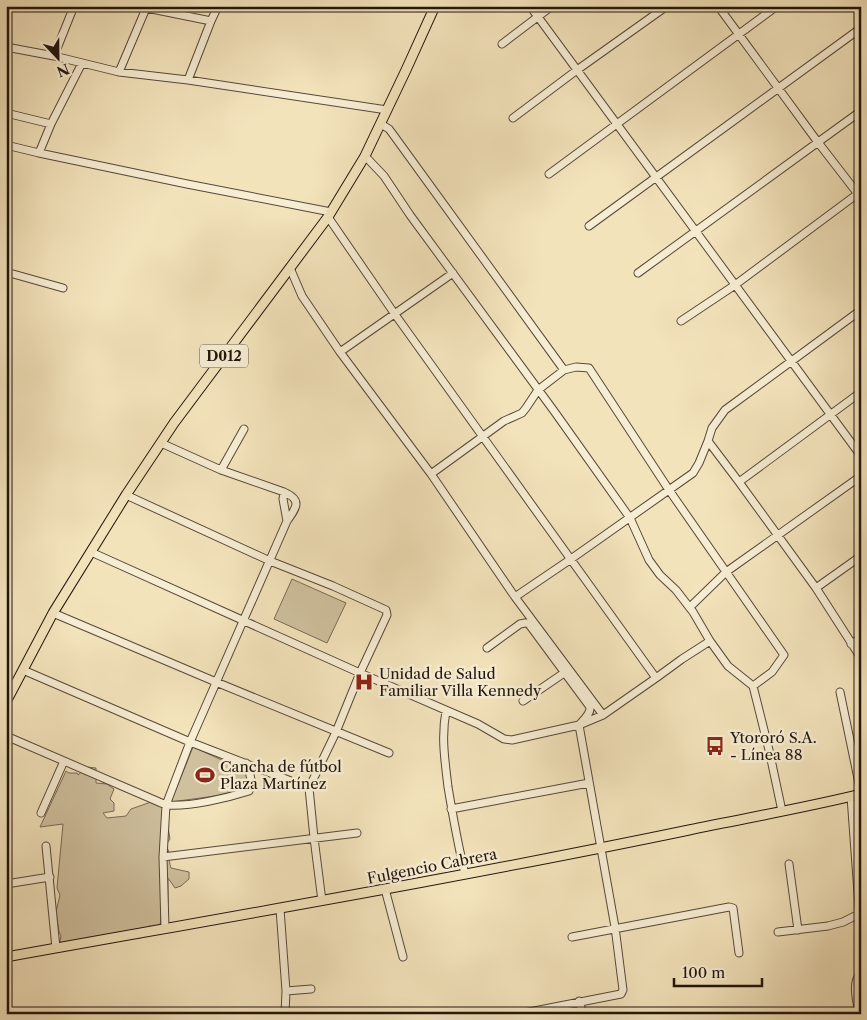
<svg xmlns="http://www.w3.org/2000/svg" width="867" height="1020" font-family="'Libre Caslon Text',serif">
	<rect width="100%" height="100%" fill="#f3e3bb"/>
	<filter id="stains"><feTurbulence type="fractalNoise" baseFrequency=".004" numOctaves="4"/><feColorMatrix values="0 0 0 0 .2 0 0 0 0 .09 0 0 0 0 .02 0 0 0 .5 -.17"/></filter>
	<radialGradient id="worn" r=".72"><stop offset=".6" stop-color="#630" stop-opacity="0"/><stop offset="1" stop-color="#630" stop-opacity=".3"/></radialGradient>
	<!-- green -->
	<path fill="#cfc09e" stroke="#786a56" d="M292 579 346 603 327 643 274 619Z
		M193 747 246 771 248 779 247 788 222 795 171 802Z
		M87 767 96 768V783L107 784 114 789 110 799 114 803V811L103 813 107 818 126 816 131 809 151 802 169 808 167 821 170 839 166 845 169 852 168 854C170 860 169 863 171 868L189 872V879L181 886 175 888 168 878V903L162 907 160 926 155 928 151 926H149L146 935 140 938 135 937 61 945 60 941 61 936 59 932 57 919 56 912 60 895 57 888 63 824 40 827 66 771 69 773H77L78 775Z"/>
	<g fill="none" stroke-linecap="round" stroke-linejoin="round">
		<!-- minor casing -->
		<g stroke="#564839" stroke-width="9">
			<path id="minor" d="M137 6 211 21 188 80
				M530 6 861 456
				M718 6 817 141 861 198
				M211 21 218 6
				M502 44 552 6
				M6 47 54 56 119 72 188 80 387 110
				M54 56 74 6
				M82 63 51 124 39 153 187 184 331 212
				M119 72 147 6
				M6 113 51 124
				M513 118 577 70 667 6
				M381 124 389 129 392 133 564 370
				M6 145 39 153
				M365 156 384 176 410 215 554 411 630 518 649 560 660 575 676 590 693 612 710 641
				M549 174 777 6
				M589 226 861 28
				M290 268 302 296 340 352 431 474 515 597 603 715
				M6 272 63 288
				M638 273 861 111
				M861 310 725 410 712 428 708 441 739 482 816 588 861 658
				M681 321 735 285 860 192
				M340 352 453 273
				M161 443 221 470 284 492C302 500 297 507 287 521L190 742 166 805 163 857 165 928
				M221 470 244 429
				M431 474 504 421 522 413 526 408 538 390 564 370 576 367 589 368 669 490 784 655 772 672 753 686 769 750 782 811
				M739 482 861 392
				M284 492 283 499 287 521
				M91 552 360 673 478 724 504 739 512 740 579 725 603 715 656 678 394 313 328 217
				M816 588 861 556
				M515 597 571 559 693 473 699 463 708 441
				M690 607 726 572 861 476
				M53 613 216 682 389 753
				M851 644 861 638
				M487 648 520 624 525 623H528L590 707C591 714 583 720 579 725L615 927 623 990 621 994 519 1014
				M23 670 190 742 309 788 336 732 360 673 387 615 386 610 333 586 270 561 126 495
				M656 678 682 659 710 641 728 666 753 686
				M840 692 861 793
				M523 701 564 673
				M446 711C441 737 445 761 448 787 453 817 458 845 465 874
				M6 736 166 805C190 807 227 798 249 791 254 782 249 772 246 763
				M309 788 314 838 322 901
				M851 797 861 934
				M451 809 589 783
				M41 813 64 761
				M46 846 56 948
				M163 857 357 833
				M789 864 798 930
				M6 884 50 877
				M385 889 403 957
				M280 909 286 991 285 1014
				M778 932 828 926 843 922 859 914
				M572 937 729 907 733 908 739 953
				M286 991 311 989
				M579 1001 583 1014
				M859 1014C857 1001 851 982 861 973"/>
		</g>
		<!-- major casing -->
		<g stroke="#21150e" stroke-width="11">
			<path id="major" d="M6 702 53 613 126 495 174 423 328 217 365 156 406 70 435 6
				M6 957C234 916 463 877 689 830 746 818 804 808 861 794"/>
		</g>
		<!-- minor -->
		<use href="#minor" stroke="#f7edd3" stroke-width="7"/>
		<!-- major -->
		<use href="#major" stroke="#f3e3bb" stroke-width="9"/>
	</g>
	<!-- icons -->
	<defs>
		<g id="hospital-bare" transform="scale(1.5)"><path d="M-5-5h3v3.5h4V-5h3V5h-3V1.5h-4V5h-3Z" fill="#8f2418" stroke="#f7edd3" stroke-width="2.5" paint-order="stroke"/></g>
		<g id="bus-bare" transform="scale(1.5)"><path d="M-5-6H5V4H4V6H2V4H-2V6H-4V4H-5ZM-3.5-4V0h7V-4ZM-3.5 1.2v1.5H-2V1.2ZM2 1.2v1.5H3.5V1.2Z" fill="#8f2418" stroke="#f7edd3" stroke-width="2.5" paint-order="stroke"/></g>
		<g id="stadium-bare" transform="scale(1.5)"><path d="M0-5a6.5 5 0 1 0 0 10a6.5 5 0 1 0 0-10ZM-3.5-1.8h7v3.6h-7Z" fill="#8f2418" stroke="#f7edd3" stroke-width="2.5" paint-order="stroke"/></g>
	</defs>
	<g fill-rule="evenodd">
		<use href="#hospital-bare" x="364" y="682"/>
		<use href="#bus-bare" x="715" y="746"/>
		<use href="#stadium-bare" x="205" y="775"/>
	</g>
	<g text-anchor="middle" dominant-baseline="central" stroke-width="5" stroke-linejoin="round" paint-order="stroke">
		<!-- shield labels -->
		<rect fill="#f7edd3" stroke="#615649" stroke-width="1" x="200" y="344.5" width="48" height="23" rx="4"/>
		<g font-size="14" font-weight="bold" fill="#21150e">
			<text x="224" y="356">D012</text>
		</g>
		<!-- poi labels -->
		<g font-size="15" fill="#21150e" stroke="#f7edd3" text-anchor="start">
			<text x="379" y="673">Unidad de Salud<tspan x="379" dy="17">Familiar Villa Kennedy</tspan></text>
			<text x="730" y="737">Ytororó S.A.<tspan x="730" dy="17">- Línea 88</tspan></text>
			<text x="220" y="766">Cancha de fútbol<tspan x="220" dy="17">Plaza Martínez</tspan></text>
		</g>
		<!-- street labels -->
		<g font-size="15" fill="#21150e" stroke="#f7edd3">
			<text transform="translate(432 866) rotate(-11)">Fulgencio Cabrera</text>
		</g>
	</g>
	<!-- margin -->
	<rect width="867" height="1020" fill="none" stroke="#f3e3bb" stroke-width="25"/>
	<rect x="8" y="8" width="852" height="1005" fill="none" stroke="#21150e" stroke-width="2.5"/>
	<rect x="12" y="12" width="842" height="995" fill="none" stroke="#21150e"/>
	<!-- north arrow -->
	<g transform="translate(58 58) rotate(158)" stroke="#f7edd3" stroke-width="4" paint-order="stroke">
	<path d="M0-4L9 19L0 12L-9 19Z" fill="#21150e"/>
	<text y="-8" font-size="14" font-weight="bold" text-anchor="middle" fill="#21150e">N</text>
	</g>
	<!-- scale -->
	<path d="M674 978v8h88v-8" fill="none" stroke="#21150e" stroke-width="2.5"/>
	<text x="682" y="978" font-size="15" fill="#21150e" stroke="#f7edd3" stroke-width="4" paint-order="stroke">100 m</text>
	<rect width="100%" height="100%" filter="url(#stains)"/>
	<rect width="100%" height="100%" fill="url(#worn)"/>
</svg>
